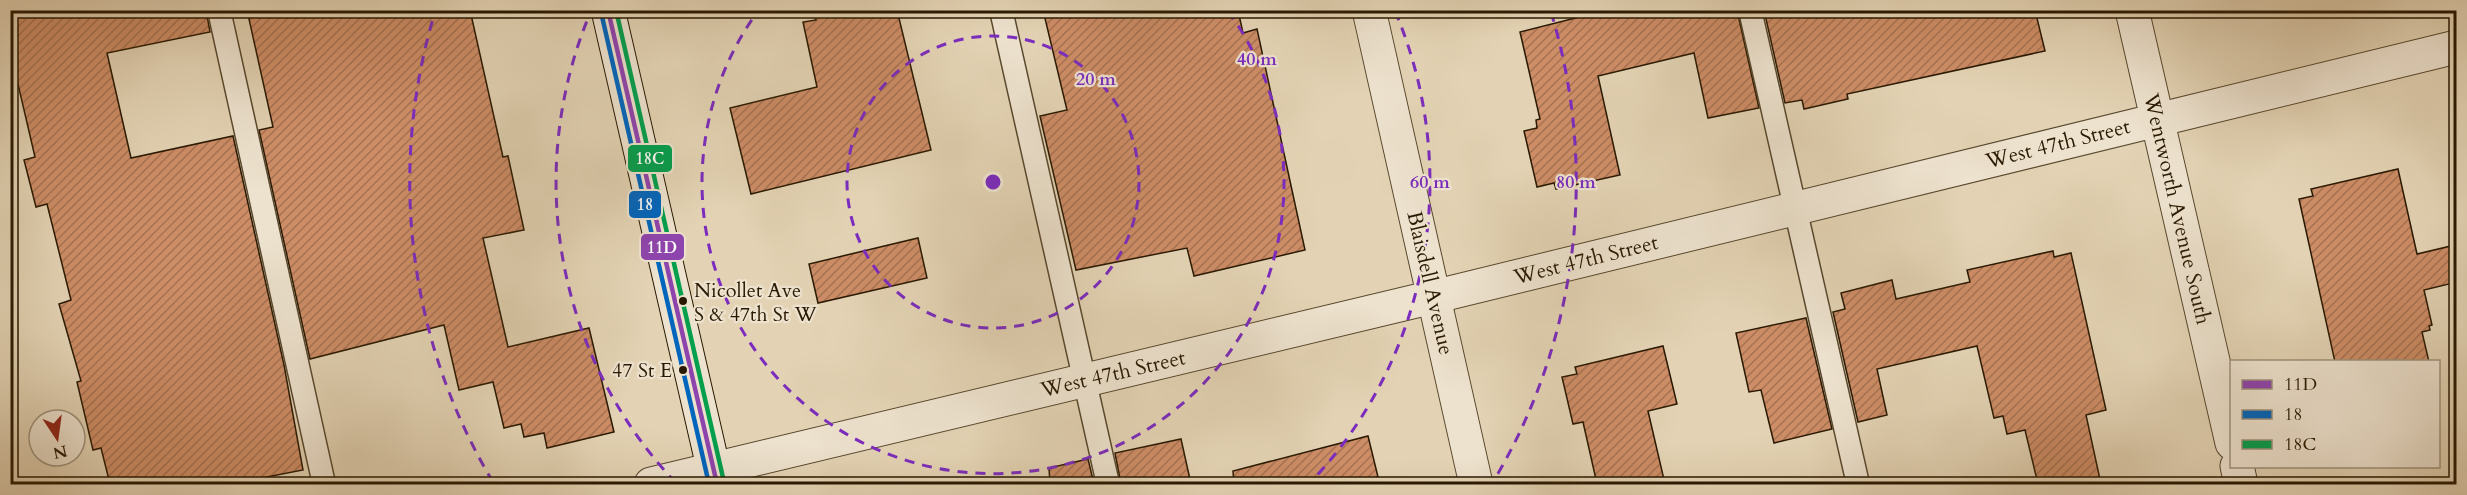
<svg xmlns="http://www.w3.org/2000/svg" width="2467" height="495" font-family="Cardo,serif">
	<defs>
		<pattern id="building-hatch" width="6" height="6" patternUnits="userSpaceOnUse" patternTransform="scale(1.5)"><rect width="6" height="6" fill="#cd8d66"/><path d="M-1 1l2-2M0 6l6-6M5 7l2-2" fill="none" stroke="#a67252"/></pattern>
	</defs>
	<rect width="100%" height="100%" fill="#e3d3b4"/>
	<filter id="stains"><feTurbulence type="fractalNoise" baseFrequency=".00333" numOctaves="4"/><feColorMatrix values="0 0 0 0 .2 0 0 0 0 .09 0 0 0 0 .02 0 0 0 .5 -.17"/></filter>
	<radialGradient id="worn" r=".72"><stop offset=".6" stop-color="#630" stop-opacity="0"/><stop offset="1" stop-color="#630" stop-opacity=".3"/></radialGradient>
	<!-- building -->
	<path fill="url(#building-hatch)" stroke="#291901" stroke-width="1.5" d="M10 10H206L210 32 107 53 131 158 233 136 284 365 303 470 231 484H110L101 448 93 450 77 382 81 381 59 304 71 300 47 204 36 207 24 160 35 157 10 50Z
		M247 10H470L503 157 508 156 524 230 483 238 508 347 589 328 614 432 547 448 544 433 524 437 521 424 504 428 493 382 459 390 444 325 310 359 259 130 273 127Z
		M814 10H897L931 150 751 194 730 108 817 87 803 22 816 20Z
		M1043 10H1238L1243 33 1257 29 1305 250 1194 276 1187 248 1076 270 1040 116 1067 110Z
		M1607 10H1737L1759 108 1708 118 1694 53 1598 76 1620 175 1556 189 1554 183 1537 187 1524 131 1537 128 1536 120 1540 119 1520 32Z
		M1764 10H2035L2045 51 1847 94 1848 99 1804 109 1802 100 1785 103Z
		M2398 169 2417 254 2451 246 2457 270V282L2424 290 2432 325 2429 326 2430 330 2422 332 2429 362H2335L2299 199 2313 196 2311 189Z
		M918 238 927 278 818 303 809 264Z
		M2053 251 2054 257 2071 253 2106 410 2086 415 2101 484H2038L2025 430 2007 434 2003 416 1994 418 1977 346 1877 369 1887 415 1858 422 1833 312 1845 309 1841 293 1892 280 1896 299 1970 282 1967 270Z
		M1806 318 1832 429 1774 443 1761 390 1749 392 1736 333Z
		M1663 346 1677 404 1648 411 1665 484H1597L1583 422 1573 424 1562 377 1577 374 1575 367Z
		M1368 436 1378 477 1349 484H1234L1233 471Z
		M1181 439 1191 484H1121L1115 453Z
		M1088 459 1094 484H1050L1049 468Z"/>
	<g fill="none" stroke-linecap="round" stroke-linejoin="round">
		<!-- lane casing -->
		<g stroke="#58482e" stroke-width="25">
			<path id="lane" d="M219 10 324 484
				M1001 10 1108 484
				M1750 10 1858 484"/>
		</g>
		<!-- street casing -->
		<g stroke="#58482e" stroke-width="35">
			<path id="street" d="M1369 10 1476 484
				M2132 10 2232 443
				M2237 466 2241 484
				M651 484 1433 297 2456 47"/>
		</g>
		<!-- secondary casing -->
		<g stroke="#291901" stroke-width="35">
			<path id="secondary" d="M608 10 717 484"/>
		</g>
		<!-- lane -->
		<use href="#lane" stroke="#ede2ce" stroke-width="22"/>
		<!-- street -->
		<use href="#street" stroke="#ede2ce" stroke-width="33"/>
		<!-- secondary -->
		<use href="#secondary" stroke="#ede2ce" stroke-width="33"/>
		<!-- bus-1 casing -->
		<g stroke="#ede2ce" stroke-width="9">
			<path id="bus-1" d="M608 10 717 484"/>
		</g>
		<!-- bus-2 casing -->
		<g stroke="#ede2ce" stroke-width="9">
			<path id="bus-2" d="M601 12 709 484"/>
		</g>
		<!-- bus-3 casing -->
		<g stroke="#ede2ce" stroke-width="9">
			<path id="bus-3" d="M616 10 724 482"/>
		</g>
		<!-- bus-1 -->
		<use href="#bus-1" stroke="#8e44ad" stroke-width="4.5"/>
		<!-- bus-2 -->
		<use href="#bus-2" stroke="#0065bd" stroke-width="4.5"/>
		<!-- bus-3 -->
		<use href="#bus-3" stroke="#029f4d" stroke-width="4.5"/>
	</g>
	<!-- distance rings -->
	<g fill="none" stroke="#7b2cbf" stroke-width="3" stroke-dasharray="10 8">
		<circle cx="993" cy="182" r="146"/>
		<path d="M1228 11A291 291 0 1 1 758 11"/>
		<path d="M676 483A437 437 0 0 1 591 11M1395 11A437 437 0 0 1 1310 483"/>
		<path d="M493 482A583 583 0 0 1 435 12M1551 12A583 583 0 0 1 1493 482"/>
	</g>
	<!-- markers -->
	<g fill="#291901" stroke="#ede2ce" stroke-width="2">
		<circle cx="683" cy="301" r="5"/>
		<circle cx="683" cy="370" r="5"/>
	</g>
	<g text-anchor="middle" dominant-baseline="central" stroke-width="4.5" stroke-linejoin="round" paint-order="stroke">
		<!-- bus labels -->
		<g font-size="20" fill="#291901" stroke="#ede2ce" text-anchor="start">
			<text x="694" y="290">Nicollet Ave<tspan x="694" dy="24">S &amp; 47th St W</tspan></text>
			<text x="672" y="370" text-anchor="end">47 St E</text>
		</g>
		<!-- street labels -->
		<g font-size="21" fill="#291901" stroke="#ede2ce">
			<text transform="translate(2058 144) rotate(-14)">West 47th Street</text>
			<text transform="translate(2177 209) rotate(77)">Wentworth Avenue South</text>
			<text transform="translate(1586 260) rotate(-14)">West 47th Street</text>
			<text transform="translate(1430 283) rotate(77)">Blaisdell Avenue</text>
			<text transform="translate(1113 374) rotate(-13)">West 47th Street</text>
		</g>
	</g>
	<circle cx="993" cy="182" r="9" fill="#7b2cbf" stroke="#ede2ce" stroke-width="3"/>
	<g font-size="18" text-anchor="middle" font-weight="bold" fill="#7b2cbf" stroke="#ede2ce" stroke-width="4.5" stroke-linejoin="round" paint-order="stroke">
		<text x="1257" y="65">40 m</text>
		<text x="1096" y="85">20 m</text>
		<text x="1430" y="188">60 m</text>
		<text x="1576" y="188">80 m</text>
	</g>
	<g stroke="#ede2ce" stroke-width="2">
		<rect x="627" y="144" width="46" height="29" rx="6" fill="#029f4d"/>
		<rect x="628" y="190" width="34" height="29" rx="6" fill="#0065bd"/>
		<rect x="640" y="233" width="45" height="28" rx="6" fill="#8e44ad"/>
	</g>
	<g font-size="16" text-anchor="middle" font-weight="bold" fill="#fff">
		<text x="650" y="164">18C</text>
		<text x="645" y="210">18</text>
		<text x="662" y="253">11D</text>
	</g>
	<!-- margin -->
	<rect width="2467" height="495" fill="none" stroke="#e3d3b4" stroke-width="36"/>
	<rect x="12" y="12" width="2443" height="471" fill="none" stroke="#291901" stroke-width="3"/>
	<rect x="18" y="18" width="2431" height="459" fill="none" stroke="#291901" stroke-width="1.5"/>
	<!-- legend -->
	<rect x="2230" y="360" width="210" height="108" fill="#ede2ce" stroke="#9f927c" stroke-width="1.5"/>
	<rect x="2242" y="380" width="30" height="9" fill="#8e44ad" stroke="#9f927c" stroke-width="1.5"/>
	<text x="2284" y="390" font-size="18" fill="#291901">11D</text>
	<rect x="2242" y="410" width="30" height="9" fill="#0065bd" stroke="#9f927c" stroke-width="1.5"/>
	<text x="2284" y="420" font-size="18" fill="#291901">18</text>
	<rect x="2242" y="440" width="30" height="9" fill="#029f4d" stroke="#9f927c" stroke-width="1.5"/>
	<text x="2284" y="450" font-size="18" fill="#291901">18C</text>
	<!-- north arrow -->
	<g transform="translate(57 438) rotate(167)"><circle r="28" fill="#ede2ce" stroke="#9f927c" stroke-width="1.5"/>
	<path d="M0-4.5L10 22L0 15L-10 22Z" fill="#8f2418"/>
	<text y="-9" font-size="16" font-weight="bold" text-anchor="middle" fill="#291901">N</text>
	</g>
	<rect width="100%" height="100%" filter="url(#stains)"/>
	<rect width="100%" height="100%" fill="url(#worn)"/>
</svg>
